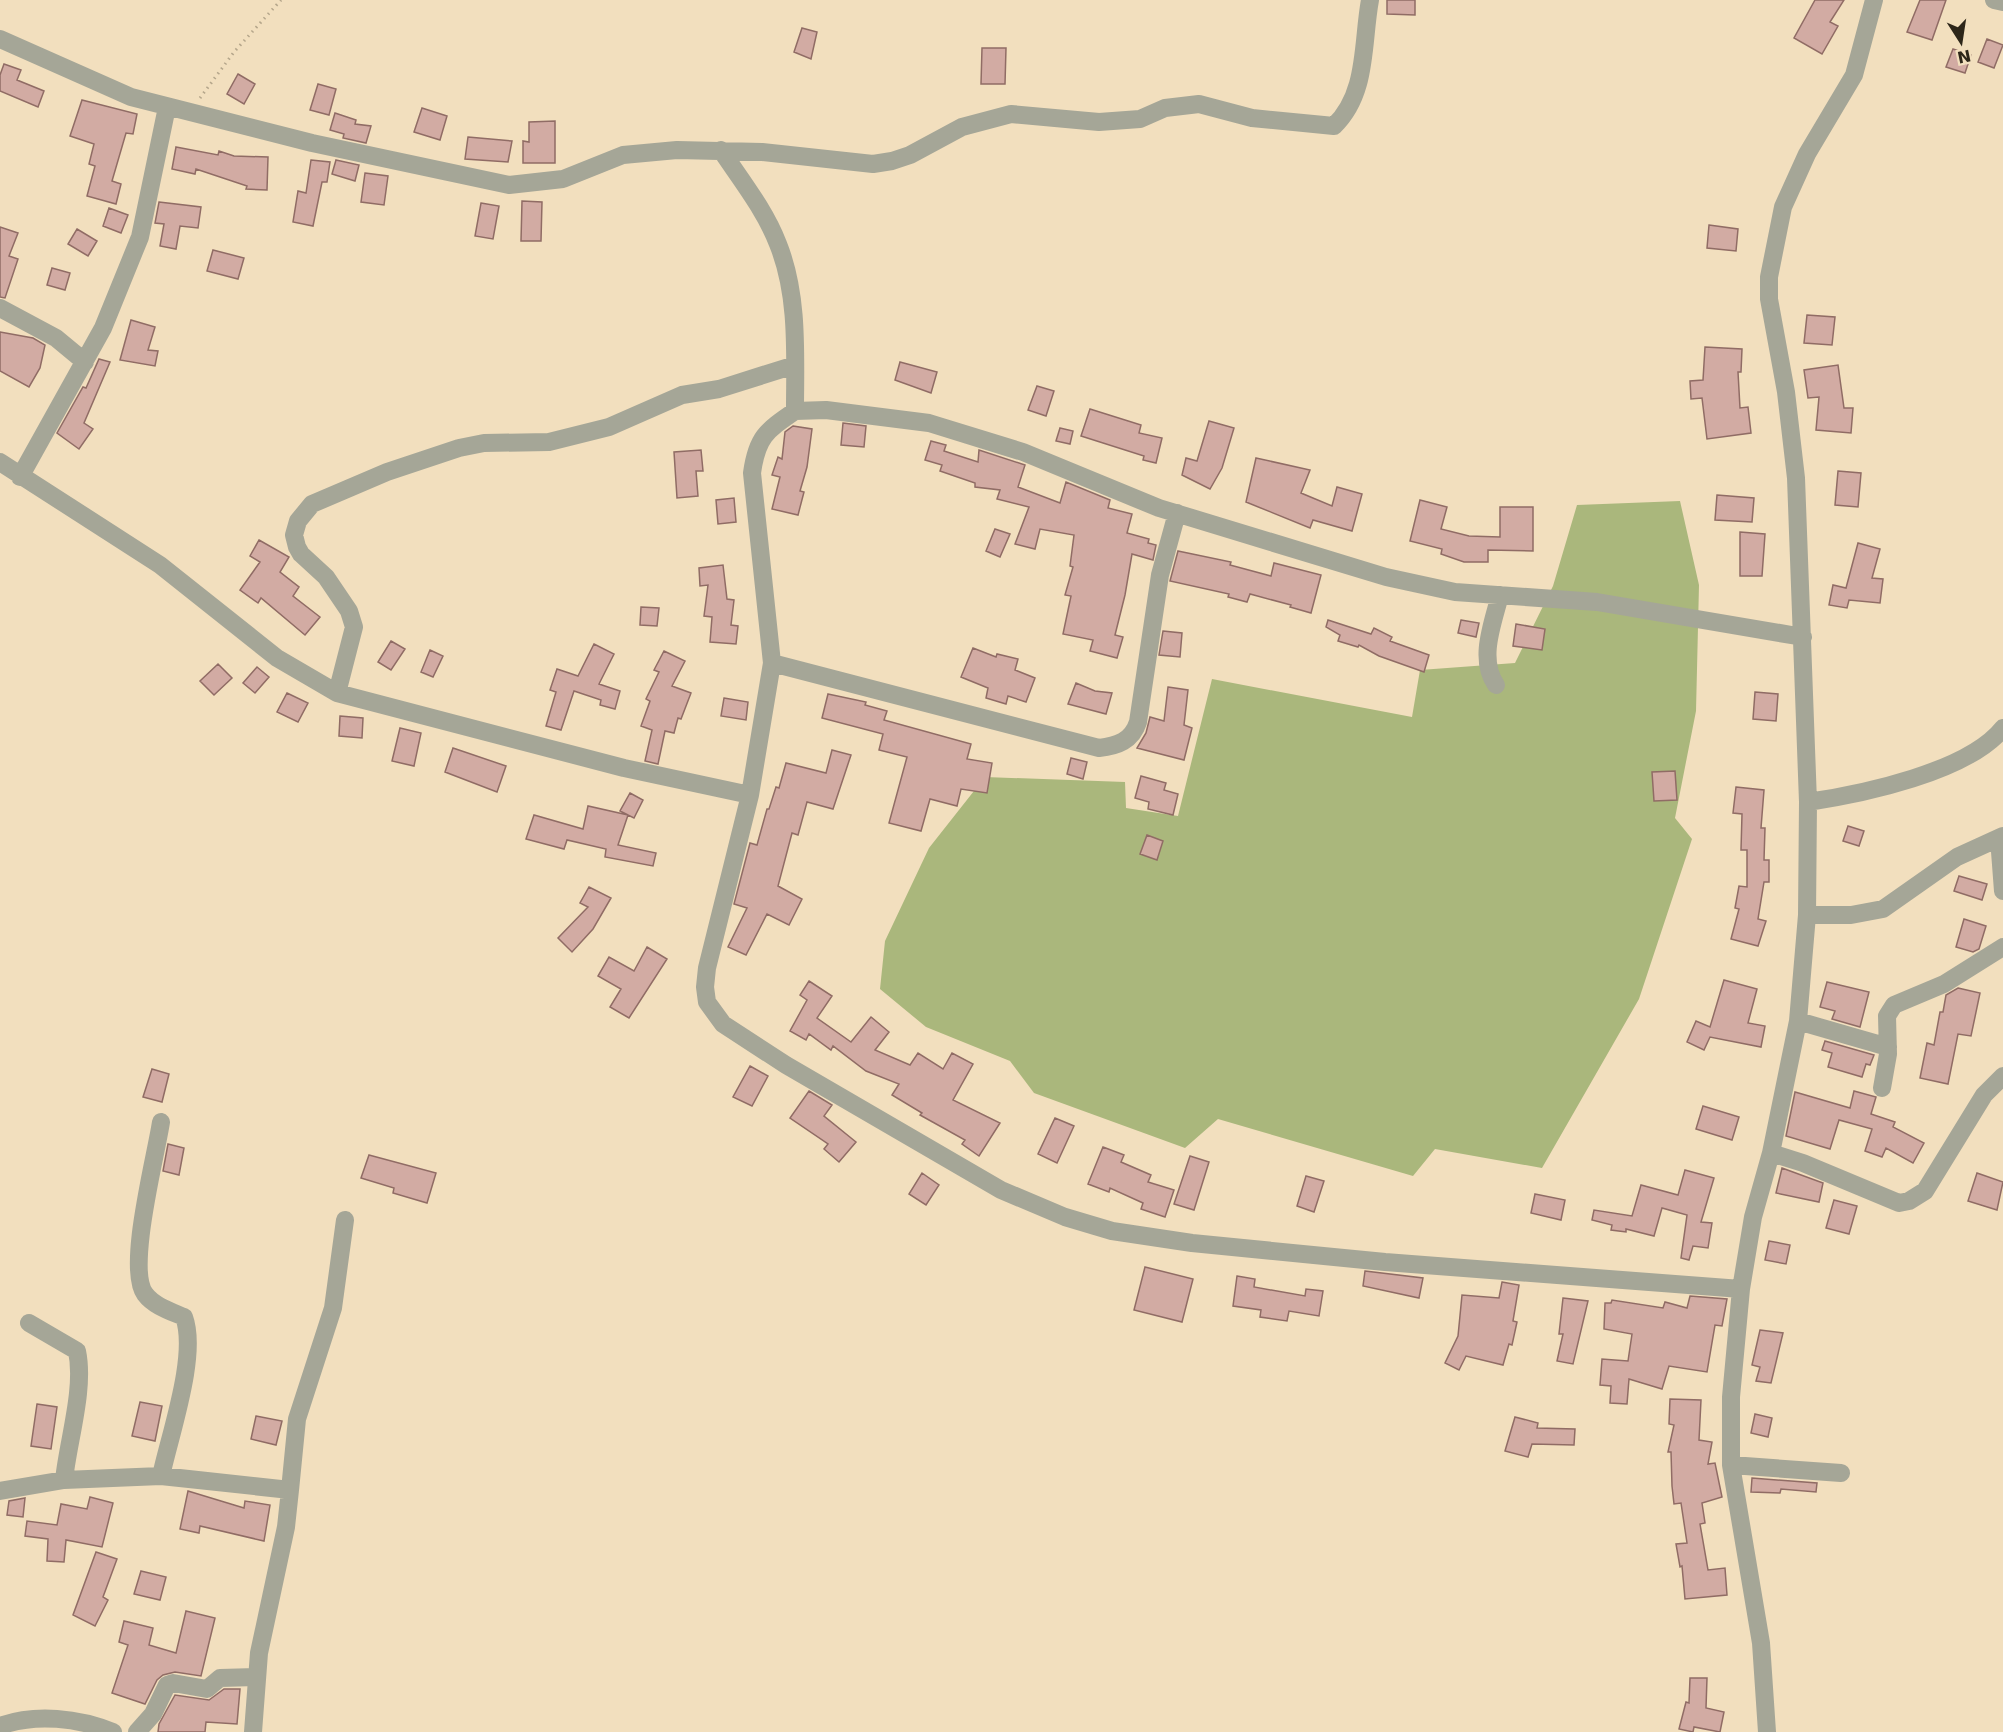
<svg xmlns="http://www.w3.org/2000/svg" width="2003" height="1732" font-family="'DejaVu Sans',sans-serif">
	<rect width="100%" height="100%" fill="#f2dfbe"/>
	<!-- green -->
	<path fill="#aab77c" d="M1680 501 1699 585 1696 711 1675 818 1692 839 1639 999 1542 1168 1435 1149 1413 1176 1218 1119 1185 1148 1034 1093 1010 1061 926 1027 880 989 885 941 929 848 985 777 1125 782 1126 808 1178 816 1212 679 1412 717 1420 670 1515 663 1553 586 1577 505Z"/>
	<!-- building -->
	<path fill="#d2aba3" stroke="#906c65" stroke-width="1.5" d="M1387 0H1415V15L1387 14Z
		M1815 0H1844L1830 22 1838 26 1822 54 1794 38Z
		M1920 0H1946L1932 40 1907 32Z
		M802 28 817 32 811 59 794 52Z
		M1987 39 2003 45 1994 68 1978 62Z
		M982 48H1006L1005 84H981Z
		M1953 49 1971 55 1965 73 1946 67Z
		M4 64 21 70 17 80 44 91 38 107 0 91V75Z
		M238 74 255 84 244 104 227 94Z
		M318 84 336 89 329 115 310 110Z
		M82 100 137 114 133 134 126 133 112 181 121 184 116 204 87 196 95 166 89 164 94 144 70 136Z
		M422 108 447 116 440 140 414 132Z
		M335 113 356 120 355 124 371 126 366 143 343 138 344 134 330 130Z
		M555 121V163H523V141L529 142V122Z
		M468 137 512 141 508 162 465 159Z
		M176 147 218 155 219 151 234 156 268 157 267 190 246 189 247 186 196 169 195 174 172 169Z
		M311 160 330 162 327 182H322L313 226 293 222 298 191 306 193Z
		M336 160 359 165 355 181 332 174Z
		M365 173 388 176 384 205 361 202Z
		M522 201 542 202 541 241H521Z
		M159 202 201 207 198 228 180 226 176 249 160 246 164 224 155 223Z
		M481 203 499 206 493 239 475 236Z
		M109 208 128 215 121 233 103 226Z
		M1709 225 1738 229 1736 251 1707 248Z
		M0 227 18 233 9 256 18 259 5 298 0 297Z
		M77 229 97 241 88 256 68 244Z
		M213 250 244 258 238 279 207 271Z
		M52 268 70 273 65 290 47 285Z
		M1807 315 1835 317 1832 345 1804 343Z
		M131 320 155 327 148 350 158 351 155 366 120 360Z
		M0 332 33 338 45 345 40 368 29 387 0 371Z
		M1705 347 1742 349 1741 372H1738L1740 408 1748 407 1751 433 1707 439 1702 398 1691 399 1690 381 1703 380Z
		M99 359 110 362 84 423 93 429 79 449 57 433 83 387 86 388Z
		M900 362 937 372 931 393 895 380Z
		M1838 365 1844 408H1853L1851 433 1816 430 1819 397 1808 398 1804 370Z
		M1037 386 1054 391 1046 416 1028 410Z
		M1090 409 1141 425 1139 433 1162 438 1156 463 1143 460 1144 456 1081 436Z
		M1209 421 1234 428 1222 468 1210 489 1182 475 1186 458 1197 461Z
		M843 423 866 426 864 447 841 445Z
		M793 426 812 429 807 467 800 491 804 492 798 515 772 509 780 477 772 475 778 457 782 459 785 432Z
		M1060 428 1073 431 1070 444 1056 441Z
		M931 441 946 445 944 451 978 462 979 450 1025 465 1018 487 1060 503 1066 482 1110 500 1108 508 1132 514 1127 533 1149 539 1148 543 1156 545 1153 560 1132 554 1125 595 1115 635 1123 637 1117 658 1090 651 1093 640 1063 634 1071 596 1065 595 1073 567 1070 566 1074 535 1040 529 1035 549 1015 544 1029 507 997 499 1000 490 975 487V483L940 471 942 465 925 460Z
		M701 450 703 471H696L698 496 677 498 674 452Z
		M1256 458 1310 470 1301 493 1332 506 1337 487 1362 494 1352 531 1313 520 1310 528 1246 502Z
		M1838 471 1861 473 1858 507 1835 505Z
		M1717 495 1754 498 1752 522 1715 520Z
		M734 498 736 522 718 524 716 500Z
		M1420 500 1447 507 1441 529 1469 536 1500 537V507H1533V551L1488 550V562H1464L1441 554 1442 549 1410 541Z
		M995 529 1010 534 1000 557 986 551Z
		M1740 532 1765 534 1762 576H1740Z
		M259 540 289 557 280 572 299 587 293 596 320 617 305 635 261 598 258 603 240 590 260 562 250 556Z
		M1858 543 1880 549 1872 578 1883 579 1880 603 1849 600 1847 608 1829 605 1833 585 1846 588Z
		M1178 551 1231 562 1230 565 1271 576 1274 563 1321 575 1311 613 1290 607 1291 605 1250 594 1247 602 1228 597 1229 594 1170 581Z
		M723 565 727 599 734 600 731 625 738 626 736 644 710 642 712 617 704 616 708 585 700 586 699 568Z
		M641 607 659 608 657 626 640 625Z
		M1328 620 1371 634 1374 628 1392 637 1390 641 1429 655 1424 672 1379 656 1359 645 1358 647 1338 641 1340 635 1326 627Z
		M1461 620 1479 623 1476 637 1458 633Z
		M1516 624 1545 629 1542 650 1513 646Z
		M1163 631 1182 633 1180 657 1159 655Z
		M391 641 405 649 391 670 378 662Z
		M594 644 614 654 599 684 620 691 615 709 600 705 601 700 574 691 561 730 546 726 556 692 550 690 557 669 578 676Z
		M973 648 996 657 997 654 1018 659 1015 670 1035 678 1026 702 1008 696 1006 704 986 698 988 688 961 677Z
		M430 650 443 656 433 677 421 672Z
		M664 651 685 661 672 686 691 693 681 719 678 718 674 733 665 731 658 764 645 761 652 730 641 726 650 701 646 699 659 672 654 670Z
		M218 664 232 678 214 695 200 681Z
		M257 667 269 677 255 693 243 683Z
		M1076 683 1095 691 1112 693 1106 714 1068 704Z
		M1168 687 1188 690 1184 725 1192 728 1184 760 1137 748 1146 733 1150 717 1164 721Z
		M1755 692 1778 694 1776 721 1753 719Z
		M287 693 308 703 298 722 277 712Z
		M828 694 866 702 865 705 887 711 884 720 971 744 967 759 992 763 987 793 961 789 957 806 930 799 921 831 889 823 907 757 879 750 883 734 822 718Z
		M724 698 748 702 746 720 721 716Z
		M340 716 363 718 362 738 339 736Z
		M400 728 421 733 414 766 392 761Z
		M453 748 506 766 497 792 445 772Z
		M832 750 851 755 833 809 807 802 798 835 792 833 778 886 802 899 789 925 767 914 746 955 728 947 747 908 734 904 750 843 757 845 767 809H769L776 787 779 788 786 763 826 773Z
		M1071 758 1087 762 1083 779 1067 774Z
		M1675 771 1677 800 1654 801 1652 772Z
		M1141 776 1166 783 1164 790 1178 794 1173 815 1148 809 1149 802 1135 798Z
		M1736 787 1764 790 1761 828H1765L1764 860H1769V882H1764L1758 919 1766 921 1758 946 1731 939 1739 909 1735 908 1739 886 1747 887V850H1741L1742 814 1733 813Z
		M630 793 643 800 634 818 628 815 618 845 656 853 653 866 605 857 606 849 567 840 564 849 526 839 534 815 583 829 588 806 628 815 620 811Z
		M1848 826 1864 831 1859 846 1843 841Z
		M1147 835 1163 841 1157 860 1140 854Z
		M1959 876 1987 884 1982 900 1954 891Z
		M589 887 611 898 593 929 572 952 558 938 588 907 580 903Z
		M1964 919 1986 926 1979 949 1973 952 1956 947Z
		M647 947 667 959 629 1018 610 1007 621 989 598 976 609 957 634 971Z
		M1724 980 1757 989 1748 1023 1765 1026 1761 1047 1710 1037 1704 1050 1687 1042 1696 1021 1710 1027Z
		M809 981 832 996 817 1018 851 1042 871 1017 889 1032 875 1050 910 1065 918 1053 943 1069 952 1053 973 1064 953 1100 1000 1123 979 1156 962 1144 965 1140 920 1115 922 1113 892 1095 899 1084 866 1071 833 1046 831 1050 809 1034 806 1040 790 1031 807 1000 800 995Z
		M1827 982 1869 992 1860 1027 1832 1019 1835 1011 1820 1007Z
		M1958 988 1980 993 1971 1036 1958 1034 1948 1084 1920 1078 1927 1043 1934 1045 1940 1012H1943L1946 995Z
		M1825 1041 1874 1055 1870 1065 1866 1064 1862 1077 1828 1067 1832 1053 1822 1050Z
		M750 1066 768 1076 752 1106 733 1097Z
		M152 1069 169 1074 162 1102 143 1097Z
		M809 1091 832 1105 824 1116 856 1142 839 1162 824 1149 828 1144 790 1118Z
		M1854 1091 1876 1097 1871 1114 1895 1122 1893 1127 1924 1143 1913 1163 1886 1148 1882 1157 1865 1151 1872 1129 1839 1120 1830 1149 1786 1136 1795 1092 1850 1108Z
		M1703 1106 1739 1117 1732 1140 1696 1129Z
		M1055 1118 1074 1126 1057 1163 1038 1154Z
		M168 1144 184 1148 179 1175 163 1171Z
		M1103 1147 1124 1155 1121 1162 1151 1175 1148 1182 1174 1190 1165 1217 1141 1209 1143 1203 1110 1188 1109 1192 1088 1184Z
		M369 1155 436 1173 427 1203 393 1193 394 1188 361 1178Z
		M1190 1156 1209 1162 1194 1210 1174 1204Z
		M1782 1168 1823 1183 1819 1202 1776 1193Z
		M1685 1170 1714 1178 1701 1222 1712 1223 1708 1248 1693 1246 1689 1260 1681 1258 1687 1215 1662 1208 1654 1236 1626 1229V1232L1611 1230 1612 1225 1592 1220 1594 1210 1632 1216 1641 1185 1678 1195Z
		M922 1173 939 1185 926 1205 909 1194Z
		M1977 1173 2003 1182 1997 1210 1968 1201Z
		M1306 1176 1324 1181 1314 1212 1297 1206Z
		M1535 1194 1565 1200 1561 1220 1531 1213Z
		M1834 1200 1857 1206 1849 1234 1826 1228Z
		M1769 1241 1790 1245 1786 1264 1765 1260Z
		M1145 1267 1193 1279 1182 1322 1134 1310Z
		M1365 1271 1423 1278 1419 1298 1363 1286Z
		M1237 1276 1255 1279 1254 1287 1305 1296 1306 1289 1323 1291 1319 1316 1289 1311 1287 1321 1260 1317 1261 1310 1233 1306Z
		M1502 1282 1519 1285 1513 1321 1517 1322 1512 1345 1509 1344 1503 1365 1466 1356 1459 1370 1445 1363 1458 1336 1462 1295 1499 1298Z
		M1690 1296 1727 1299 1722 1326 1715 1325 1707 1372 1669 1366 1662 1389 1629 1379 1627 1404 1610 1403 1611 1386 1600 1385 1602 1359 1628 1361 1632 1334 1604 1329 1605 1303H1611L1612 1300 1663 1308 1665 1302 1687 1308Z
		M1563 1298 1588 1301 1573 1364 1557 1361 1563 1334H1559Z
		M1760 1330 1783 1333 1771 1383 1756 1381 1760 1367 1752 1365Z
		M1670 1399 1701 1400 1699 1440 1712 1442 1708 1464 1715 1463 1722 1497 1702 1503 1705 1523 1700 1524 1708 1570 1725 1568 1727 1595 1685 1599 1682 1566 1680 1567 1676 1544 1687 1543 1681 1503 1674 1504 1672 1486 1671 1452H1668L1674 1425 1669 1424Z
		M140 1402 162 1406 155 1441 132 1436Z
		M37 1404 57 1407 51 1449 31 1446Z
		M1755 1414 1772 1418 1768 1437 1751 1433Z
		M256 1416 282 1421 276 1445 251 1439Z
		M1515 1417 1538 1423 1537 1428 1575 1429 1574 1445 1532 1444 1528 1457 1505 1451Z
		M1752 1478 1817 1483 1816 1492 1781 1489 1780 1493 1751 1492Z
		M188 1491 244 1508 245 1501 270 1505 264 1541 200 1526 199 1533 180 1529Z
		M90 1497 113 1503 102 1547 66 1540 64 1562 47 1561 48 1539 25 1536 27 1521 57 1525 61 1504 87 1509Z
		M25 1498 23 1517 7 1515 9 1501Z
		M96 1552 117 1559 103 1597 108 1600 95 1626 73 1615Z
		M141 1571 166 1577 160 1600 134 1594Z
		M186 1611 215 1618 201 1676 175 1672 163 1675 157 1680 145 1704 112 1693 128 1645 119 1642 124 1621 153 1628 149 1645 176 1653Z
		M1690 1678H1707L1706 1708 1724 1712 1720 1732 1694 1727 1693 1732 1679 1729 1686 1702 1689 1703Z
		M224 1689H240L237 1724 206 1722 205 1732H158L159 1724 175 1695 209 1700Z"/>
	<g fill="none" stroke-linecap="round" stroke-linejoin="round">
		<!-- path -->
		<path stroke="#b5a68b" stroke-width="3" stroke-dasharray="1.5 4.5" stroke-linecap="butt" d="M200 98 234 52 281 0"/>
		<!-- minor -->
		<path stroke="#a5a697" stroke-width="18" d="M1994 0 2003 2
			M0 39 131 97 312 143 509 185 563 179 623 155 677 150 762 152 873 164 892 161 910 155 962 127 1011 114 1099 122 1140 119 1165 108 1199 104 1252 118 1334 126C1368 93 1362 43 1370 0
			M721 150C741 180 765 210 778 244 799 296 795 356 795 411 766 431 757 437 752 473L772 663 750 795 707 968 705 987 707 1002 723 1024 786 1065 1001 1190 1065 1217 1112 1231 1192 1243 1385 1262 1741 1289
			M0 308 56 338 85 362
			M795 411 826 410 929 423 1023 452 1159 508 1386 577 1455 592 1597 602 1803 637
			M0 462 160 565 277 658 337 693 624 768 750 795
			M20 477 103 328 140 237 167 107
			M772 663 1099 748C1117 746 1132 741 1138 722L1160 575 1177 513
			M1496 685C1478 659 1493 623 1500 595
			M337 693 354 627 349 611 326 577 301 554 297 547 294 535 298 521 312 504 387 472 459 448 484 443 549 442 609 427 682 395 719 389 795 365
			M1808 802C1862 794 1968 772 2003 728
			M1999 838 2003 891
			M1807 915H1851L1883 909 1957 857 2003 836
			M1798 1021 1888 1047
			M1882 1088 1888 1054 1887 1016 1894 1005 1944 984 2003 947
			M1771 1153 1803 1163 1899 1203 1909 1201 1925 1191 1984 1095 2003 1076
			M29 1323 77 1351C85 1389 68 1441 64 1480
			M1731 1465 1841 1473
			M161 1476C170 1434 198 1355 184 1317 170 1311 154 1306 145 1294 126 1269 156 1156 161 1122
			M290 1490 297 1419 333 1308 345 1220
			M0 1491 64 1480 161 1476 290 1490 286 1527 259 1653 253 1732
			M0 1726C35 1713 79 1718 113 1732
			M137 1732 153 1714 167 1685 173 1683 207 1689 220 1678 257 1677
			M1767 1732 1761 1643 1731 1465V1397L1741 1289 1753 1217 1771 1153 1798 1021 1807 915 1808 802 1796 478 1786 392 1769 299V277L1783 207 1807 154 1854 75 1874 0"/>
	</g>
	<!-- north arrow -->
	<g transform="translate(1961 42) rotate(168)" stroke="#f2dfbe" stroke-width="4.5" paint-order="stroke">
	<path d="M0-4.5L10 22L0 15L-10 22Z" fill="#2d2619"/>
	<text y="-9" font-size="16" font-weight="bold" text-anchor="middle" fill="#2d2619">N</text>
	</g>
</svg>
